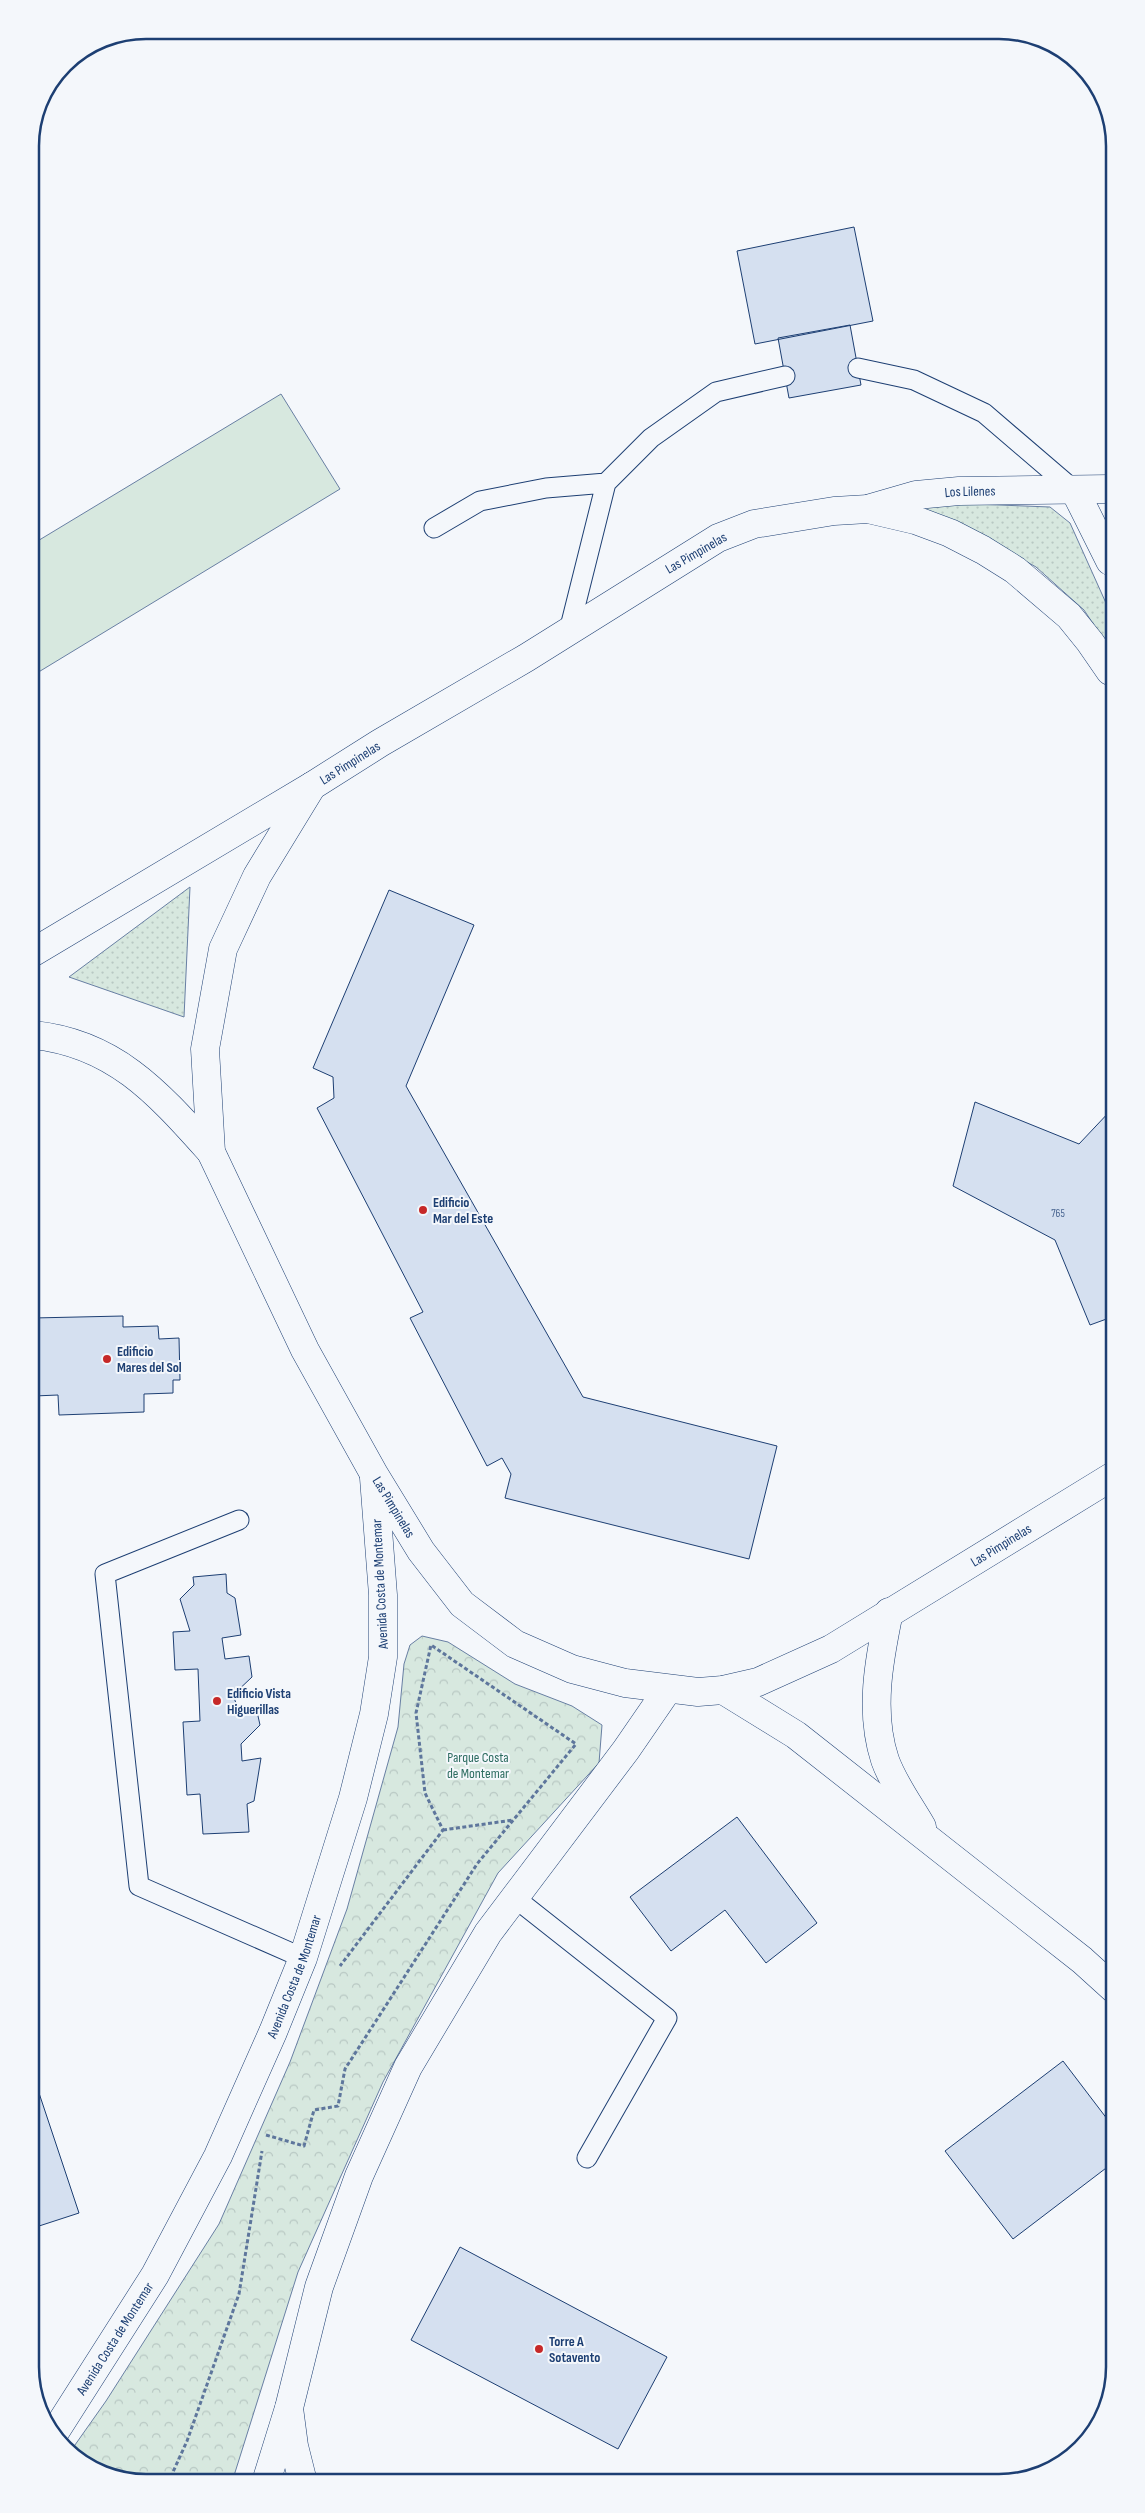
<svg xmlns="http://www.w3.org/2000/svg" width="1145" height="2513" font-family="'Sofia Sans Condensed',sans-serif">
	<defs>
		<pattern id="grass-dots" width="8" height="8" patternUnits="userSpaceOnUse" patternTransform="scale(1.25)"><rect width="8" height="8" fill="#d7e8df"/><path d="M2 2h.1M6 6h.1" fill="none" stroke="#b8c8c3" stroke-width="1.8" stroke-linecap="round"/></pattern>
		<pattern id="forest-crowns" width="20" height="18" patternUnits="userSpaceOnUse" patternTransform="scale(1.25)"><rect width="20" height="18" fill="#d7e8df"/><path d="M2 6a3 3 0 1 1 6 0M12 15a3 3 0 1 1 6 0" fill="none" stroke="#b8c8c3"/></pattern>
	</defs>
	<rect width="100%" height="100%" fill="#f4f7fb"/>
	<!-- grass -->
	<path fill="url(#grass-dots)" stroke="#687fa3" d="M922 502 1050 507 1070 523 1110 612V649L1084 610 1036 567 980 535 903 509Z
		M190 887 184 1017 69 977Z"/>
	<!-- forest -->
	<path fill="url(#forest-crowns)" stroke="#687fa3" d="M422 1636 448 1642 515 1684 572 1706 602 1725 599 1763 498 1873 383 2082 298 2272 232 2482 138 2483 75 2459 70 2452 106 2401 219 2224 290 2062 347 1909 398 1727 404 1664 410 1645Z"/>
	<!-- pitch -->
	<path fill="#d7e8df" stroke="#687fa3" d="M281 394 340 489 32 676 31 545Z"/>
	<!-- building -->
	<path fill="#d5e0f0" stroke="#1d3f73" d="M854 227 873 321 755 344 737 251Z
		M850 325 861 385 789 398 778 338Z
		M389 890 474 925 406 1086 583 1397 777 1446 749 1559 505 1498 511 1474 502 1458 487 1466 410 1318 423 1312 317 1108 334 1098 333 1077 313 1068Z
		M975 1102 1079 1144 1112 1109V1317L1090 1325 1055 1240 953 1186Z
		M123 1316V1327L158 1326 159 1339 179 1338 180 1380H173V1393L144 1394V1412L59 1415 58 1395 34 1396 33 1318Z
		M226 1574 227 1593 235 1598 241 1635 222 1638 225 1659 249 1656 252 1677 233 1695 237 1706 256 1707 260 1725 241 1744 242 1761 261 1758 254 1801 247 1804 249 1832 203 1834 200 1794 187 1795 183 1722 200 1721 198 1669 175 1670 173 1632 190 1631 180 1599 194 1585 193 1577Z
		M737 1817 817 1923 766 1963 725 1910 671 1951 630 1897Z
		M1063 2061 1114 2128V2162L1013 2239 945 2151Z
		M35 2081 79 2213 36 2227Z
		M460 2247 667 2357 618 2449 411 2340Z"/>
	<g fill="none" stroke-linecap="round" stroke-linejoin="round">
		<!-- service casing -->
		<g stroke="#1d3f73" stroke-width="21">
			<path id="service" d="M858 368 914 380 984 413 1075 491
				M434 528 480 501 546 488 606 483
				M569 631 606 483 651 438 716 392 785 376
				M239 1520 105 1574 139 1886 303 1958
				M515 1898 667 2018 587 2158"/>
		</g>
		<!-- minor casing -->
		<g stroke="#1d3f73" stroke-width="29">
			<path id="minor" d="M32 953 312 786
				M33 1035C115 1043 159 1094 211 1152
				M289 2408 294 2446 303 2482"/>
		</g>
		<!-- tertiary casing -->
		<g stroke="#1d3f73" stroke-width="29">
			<g id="tertiary">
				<path d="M1075 491 1110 561"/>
				<path id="s1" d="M871 508 916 495 959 491 1110 489"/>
				<path id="s2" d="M1110 671 1090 642 1069 616 1015 570 983 550 950 533 915 520 868 509 834 511 754 524 718 538 526 658 380 743 312 786 257 876 223 949 205 1049 211 1152 305 1350 374 1474 421 1551 462 1604 515 1644 572 1669 625 1683 698 1692 723 1690 758 1682 831 1649 1113 1476"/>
				<path d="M889 1612C879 1660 869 1712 885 1760 893 1783 910 1806 922 1827"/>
				<path d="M723 1690 796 1735 1082 1960 1114 1989"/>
				<path id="s3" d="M55 2432 155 2275 218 2156 273 2032 303 1958 353 1798 374 1714 383 1657V1595L374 1478"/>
				<path d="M266 2482 289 2408 319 2287 359 2176 408 2067 488 1933 626 1750 668 1689"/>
			</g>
		</g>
		<!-- path -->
		<path stroke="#5e769c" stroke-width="3" stroke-dasharray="4 2.5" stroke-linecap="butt" d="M443 1830 513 1820
			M266 2135 304 2146 314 2110 338 2106 345 2069 477 1864 576 1744 431 1645 416 1713 425 1793 443 1830 340 1966
			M168 2483 187 2441 239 2294 262 2151"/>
		<!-- service -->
		<use href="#service" stroke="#f4f7fb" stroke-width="19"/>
		<!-- minor -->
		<use href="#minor" stroke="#f4f7fb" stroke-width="28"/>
		<!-- tertiary -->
		<use href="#tertiary" stroke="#f4f7fb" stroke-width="28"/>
	</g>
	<!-- markers -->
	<g fill="#c62828" stroke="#f4f7fb" stroke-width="2">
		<circle cx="423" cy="1210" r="5"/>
		<circle cx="107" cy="1359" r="5"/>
		<circle cx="217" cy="1701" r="5"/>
		<circle cx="539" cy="2349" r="5"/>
	</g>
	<g text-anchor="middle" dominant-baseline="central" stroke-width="4" stroke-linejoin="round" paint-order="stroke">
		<!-- number labels -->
		<g font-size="11" fill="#4b6792">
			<text x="1058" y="1213">765</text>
		</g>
		<!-- street labels -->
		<g font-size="14" fill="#1d3f73" stroke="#f4f7fb">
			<text stroke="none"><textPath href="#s1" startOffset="101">Los Lilenes</textPath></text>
			<text transform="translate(696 553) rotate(-30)">Las Pimpinelas</text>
			<text transform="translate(350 763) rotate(-32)">Las Pimpinelas</text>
			<text stroke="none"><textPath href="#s2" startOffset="1720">Las Pimpinelas</textPath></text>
			<text stroke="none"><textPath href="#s2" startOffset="2436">Las Pimpinelas</textPath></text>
			<text transform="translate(380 1584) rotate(-93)">Avenida Costa de Montemar</text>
			<text stroke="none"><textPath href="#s3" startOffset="516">Avenida Costa de Montemar</textPath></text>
			<text stroke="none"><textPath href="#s3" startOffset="111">Avenida Costa de Montemar</textPath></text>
		</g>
		<!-- poi labels -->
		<g font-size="14" font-weight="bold" fill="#1d3f73" stroke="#f4f7fb" text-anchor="start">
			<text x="433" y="1202">Edificio<tspan x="433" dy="16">Mar del Este</tspan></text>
			<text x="117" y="1351">Edificio<tspan x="117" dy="16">Mares del Sol</tspan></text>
			<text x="227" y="1693">Edificio Vista<tspan x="227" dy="16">Higuerillas</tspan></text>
			<text x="549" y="2341">Torre A<tspan x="549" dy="16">Sotavento</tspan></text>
		</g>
		<!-- park labels -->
		<g font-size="14" fill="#2c6c60" stroke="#f4f7fb">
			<text x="478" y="1757">Parque Costa<tspan x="478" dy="16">de Montemar</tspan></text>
		</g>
	</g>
	<!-- crop -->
	<path d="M0 0H1145V2513H0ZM146 39H999A107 107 0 0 1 1106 146V2367A107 107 0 0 1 999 2474H146A107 107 0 0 1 39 2367V146A107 107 0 0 1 146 39Z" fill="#f4f7fb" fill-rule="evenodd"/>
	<path fill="none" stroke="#1d3f73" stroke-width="2.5" d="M146 39H999A107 107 0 0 1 1106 146V2367A107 107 0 0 1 999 2474H146A107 107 0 0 1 39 2367V146A107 107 0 0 1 146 39Z"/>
</svg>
